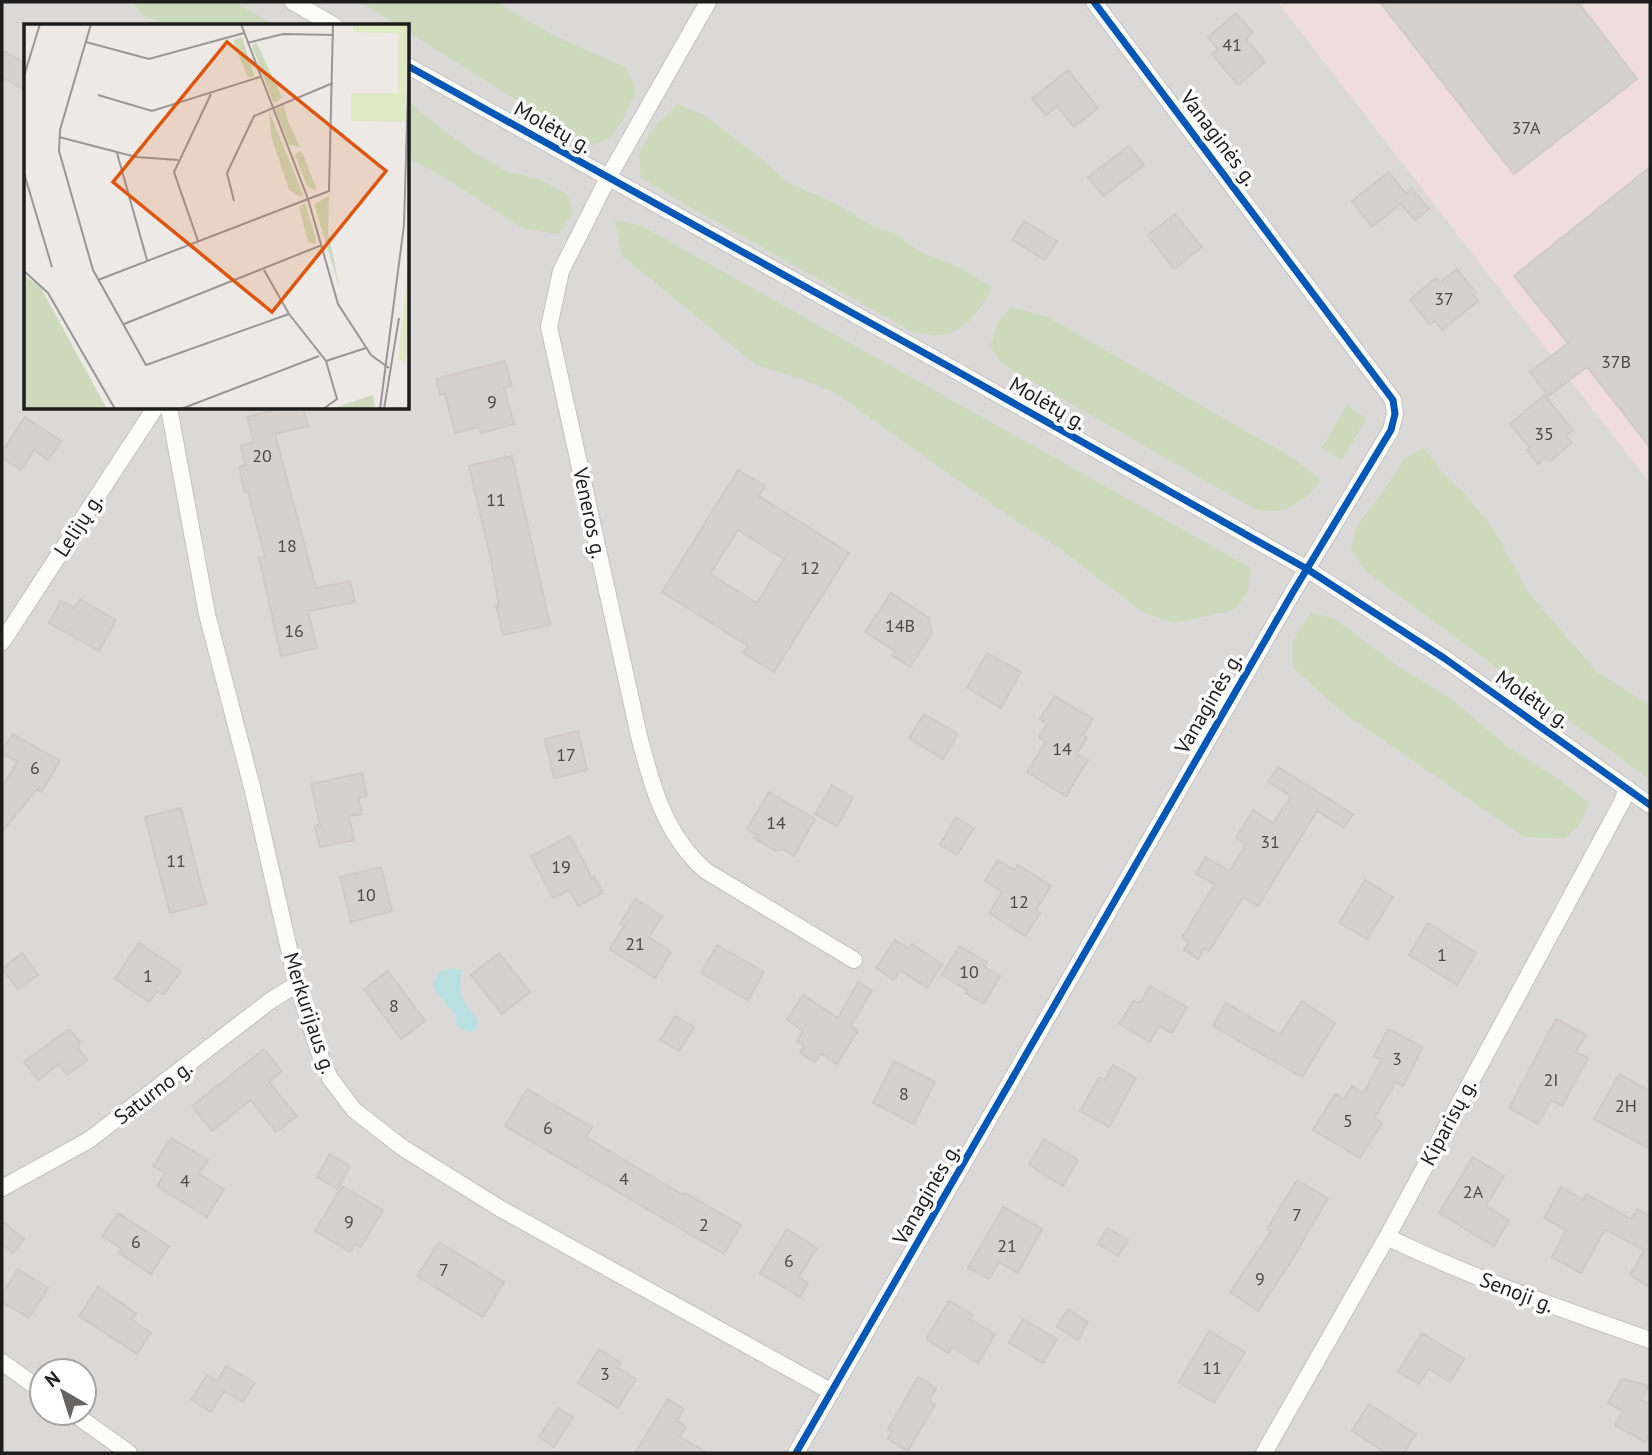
<svg xmlns="http://www.w3.org/2000/svg" width="1652" height="1455" font-family="'PT Sans',sans-serif">
	<rect width="100%" height="100%" fill="#ece9e6"/>
	<!-- residential -->
	<path fill="#dbd9d8" fill-rule="evenodd" d="M2 2H1278L1650 483V1453H2ZM26 26H408V408H26ZM42 1371H84V1413H42Z"/>
	<!-- commercial -->
	<path fill="#eedcde" d="M1278 2H1650V483Z"/>
	<!-- forest -->
	<path fill="#ccdabb" d="M132 2H234L276 26H171L144 16Z
		M360 2H496L555 36 627 68 636 91 623 120 611 137 593 145 564 130 408 32V26H399Z
		M408 101 442 129 478 155 508 172 539 179 567 194 573 211 559 234 524 229 442 176 408 158Z
		M678 104 704 115 763 160 787 182 838 205 871 225 895 234 923 253 961 268 992 287C982 307 968 330 944 335 936 337 924 334 915 333L672 197 641 177 639 153 653 128Z
		M615 220 642 226 1251 568 1248 592 1234 610 1175 623 1142 612 1059 548 1010 517 835 393 801 379 756 365 622 256Z
		M1011 307 1048 317 1298 461 1321 481C1306 500 1287 514 1262 511 1253 509 1243 502 1235 498L1002 364 990 346 999 321Z
		M1347 404 1366 419 1342 460 1322 448Z
		M1424 448 1442 472 1466 495 1493 528 1528 592 1597 672 1650 705V780L1365 571 1351 550 1356 527 1384 490 1405 458Z
		M1310 613 1334 618 1402 669 1449 697 1508 747 1560 780 1589 803 1581 823 1565 839 1524 837 1342 712 1293 668V641Z"/>
	<!-- water -->
	<path fill="#b9dfe0" d="M454 968 461 971C462 979 459 983 460 989 461 1002 473 1011 478 1022L477 1028 470 1033 457 1027 456 1016 434 989 433 984 440 971Z"/>
	<!-- building -->
	<path fill="#d4d1cf" stroke="#cfcac7" stroke-width="2" fill-rule="evenodd" d="M1380 2H1578L1637 79 1514 174Z
		M1236 13 1253 33 1246 39 1265 62 1238 85 1212 54 1218 49 1208 37Z
		M2 50 26 64V91L2 77Z
		M1068 70 1098 108 1074 127 1057 106 1046 115 1032 99Z
		M1129 146 1144 165 1103 196 1088 177Z
		M1650 167V447L1587 367 1548 396 1530 372 1568 343 1514 276Z
		M1389 172 1406 194 1412 188 1429 209 1415 220 1401 204 1372 227 1352 201Z
		M1175 214 1202 247 1174 269 1148 235Z
		M1024 221 1057 241 1045 260 1012 240Z
		M1457 269 1476 293 1473 295 1478 301 1442 330 1435 321 1430 325 1410 300 1436 278 1440 283Z
		M505 361 512 386 504 388 514 424 481 433 479 427 455 433 445 394 440 395 436 379Z
		M1544 395 1573 430 1566 436 1572 443 1550 461 1546 457 1538 464 1527 450 1530 448 1510 424Z
		M281 408H303L308 426 275 434 316 588 350 581 355 602 308 611 317 648 281 656 259 558 265 557 248 492H245L239 467 245 465 241 446 254 442 247 417Z
		M25 417 61 441 48 460 34 450 21 470 2 458V452Z
		M512 456 550 625 503 635 496 605H499L491 559 469 466Z
		M738 470 765 486 759 496 849 553 774 672 743 653 748 646 662 592ZM738 530 784 559 757 603 710 574Z
		M891 593 929 618 932 633 910 667 892 655 895 651 865 632Z
		M80 599 116 620 99 651 49 623 61 601 74 608Z
		M987 653 1021 672 1001 708 967 688Z
		M1055 696 1093 719 1083 735 1087 738 1077 754 1088 760 1066 796 1027 772 1046 742 1039 737 1047 724 1040 719Z
		M924 714 958 734 943 759 909 738Z
		M578 731 587 770 554 778 545 739Z
		M13 734 60 761 41 792 37 789 2 832V788L17 762 2 753V750Z
		M1278 767 1353 814 1344 828 1317 811 1258 906 1243 897 1209 951 1204 948 1198 959 1184 950 1189 942 1182 937 1215 884 1196 874 1205 857 1230 871 1246 844 1236 838 1253 810 1273 823 1291 796 1268 782Z
		M362 773 367 796 358 798 362 814 349 816 354 840 320 847 315 826 320 825 311 784Z
		M832 785 853 798 837 826 815 814Z
		M769 792 815 819 794 856 782 849 776 851 754 838 757 835 747 829Z
		M181 808 206 904 170 913 145 817Z
		M956 817 974 828 957 855 940 845Z
		M570 836 592 878 594 876 603 893 578 906 570 890 553 898 531 856Z
		M998 860 1014 870 1018 865 1051 886 1036 910 1040 913 1025 936 989 913 1002 892 985 881Z
		M381 867 392 911 351 922 340 877Z
		M1365 880 1393 897 1367 939 1339 923Z
		M635 899 662 916 649 937 671 952 655 978 610 949 624 926 620 924Z
		M1428 923 1476 953 1457 985 1409 955Z
		M895 940 909 949 912 944 942 964 927 988 900 970 894 980 876 968Z
		M139 943 181 971 164 995 157 991 149 1002 115 979Z
		M717 945 764 972 748 1000 701 973Z
		M959 946 987 962 985 967 1000 976 984 1004 965 993 967 990 942 975Z
		M22 953 38 975 18 989 2 969Z
		M499 953 530 992 502 1014 471 975Z
		M388 971 425 1021 401 1039 364 989Z
		M858 982 872 990 851 1026 858 1031 837 1064 820 1053 815 1062 800 1053 804 1046 797 1041 803 1031 787 1020 803 995 838 1018Z
		M1150 986 1187 1007 1172 1033 1159 1026 1150 1042 1119 1024 1133 1001 1140 1003Z
		M1302 1001 1335 1023 1302 1077 1213 1026 1226 1003 1280 1035Z
		M675 1016 694 1027 679 1051 660 1040Z
		M1556 1019 1586 1035 1576 1052 1588 1058 1562 1106 1551 1100 1538 1124 1509 1108Z
		M69 1029 80 1042 78 1048 87 1060 67 1075 59 1064 38 1080 24 1062Z
		M1388 1029 1423 1047 1403 1086 1396 1082 1374 1118 1382 1123 1360 1158 1313 1130 1335 1094 1344 1099 1352 1086 1364 1093 1381 1060 1374 1056Z
		M264 1049 282 1071 269 1082 297 1116 276 1132 251 1100 212 1131 192 1106Z
		M894 1061 935 1082 914 1124 873 1103Z
		M1113 1065 1136 1078 1109 1127 1080 1111 1099 1077 1105 1080Z
		M1619 1074 1650 1091V1149L1594 1119Z
		M527 1089 592 1127 586 1137 683 1195 685 1193 741 1225 724 1254 505 1126Z
		M171 1138 208 1160 199 1174 224 1189 207 1217 157 1186 165 1173 153 1166Z
		M1044 1139 1078 1160 1063 1186 1029 1165Z
		M330 1154 350 1166 337 1189 317 1177Z
		M1473 1157 1504 1176 1486 1206 1509 1220 1494 1246 1439 1213Z
		M1297 1180 1328 1198 1290 1263 1258 1311 1230 1292 1271 1231 1267 1229Z
		M342 1186 383 1210 361 1247 355 1244 350 1252 315 1231Z
		M1561 1187 1583 1200 1586 1194 1631 1219 1637 1209 1650 1216V1287L1630 1275 1644 1250 1605 1229 1581 1273 1552 1257 1566 1230 1544 1218Z
		M1003 1207 1042 1229 1018 1273 999 1262 989 1279 968 1268Z
		M118 1213 169 1246 151 1274 119 1253 122 1249 102 1236Z
		M2 1221 24 1239 13 1253 2 1244Z
		M1107 1228 1128 1240 1118 1256 1098 1244Z
		M787 1229 817 1248 799 1277 808 1283 800 1297 760 1273Z
		M439 1242 504 1282 483 1317 417 1276Z
		M18 1269 48 1288 29 1318 2 1302V1295Z
		M98 1287 136 1313 132 1320 151 1333 137 1354 79 1316Z
		M949 1301 973 1315 970 1319 995 1334 978 1363 952 1347 948 1353 926 1339Z
		M1068 1309 1088 1322 1078 1340 1057 1327Z
		M1023 1319 1057 1339 1043 1363 1009 1343Z
		M1209 1331 1245 1352 1214 1403 1179 1382Z
		M1422 1333 1464 1359 1450 1382 1429 1369 1419 1384 1398 1372Z
		M599 1349 621 1363 617 1367 636 1379 618 1408 578 1383Z
		M226 1366 255 1383 243 1402 224 1391 211 1412 191 1400 207 1375 217 1381Z
		M918 1377 936 1388 929 1400 935 1404 908 1451 888 1439 892 1431 888 1429Z
		M1622 1379 1649 1386 1641 1400 1650 1405V1433L1645 1442 1615 1425 1623 1411 1608 1403Z
		M668 1399 684 1409 677 1421 686 1427 680 1437 707 1453H635Z
		M1369 1404 1416 1434 1404 1453H1386L1352 1431Z
		M558 1408 573 1417 554 1447 539 1437Z"/>
	<g fill="none" stroke-linecap="round" stroke-linejoin="round">
		<!-- minor casing -->
		<g stroke="#c3c1c0" stroke-width="18">
			<path id="minor" d="M293 2 335 26
				M708 2 608 178 561 271 549 327 639 736C652 787 665 835 706 871L854 960
				M408 66 955 370 1307 569 1444 658 1650 805
				M169 408 207 614 253 791 297 984 321 1058 330 1078 354 1110 403 1148 501 1209 832 1392
				M2 642 155 408
				M2 1188 89 1140 270 1001 297 984
				M1387 1237C1472 1278 1561 1309 1650 1340
				M2 1362 42 1391
				M73 1413 129 1453
				M796 1453 1293 592 1391 430 1395 414 1393 400 1094 2
				M1264 1453 1387 1237 1622 802 1627 788"/>
		</g>
		<!-- minor -->
		<use href="#minor" stroke="#fcfcfb" stroke-width="16"/>
		<!-- cycleway casing -->
		<g stroke="#fff" stroke-width="11">
			<path id="cycleway" d="M408 66 955 370 1307 569 1444 658 1650 805
				M796 1453 1293 592 1391 430 1395 414 1393 400 1094 2"/>
		</g>
		<!-- cycleway -->
		<use href="#cycleway" stroke="#0057b8" stroke-width="7"/>
	</g>
	<g text-anchor="middle" dominant-baseline="central" stroke-width="7" stroke-linejoin="round" paint-order="stroke">
		<!-- number labels -->
		<g font-size="18" fill="#4b4a4a">
			<text x="1232" y="44">41</text>
			<text x="1526" y="127">37A</text>
			<text x="1444" y="298">37</text>
			<text x="1616" y="361">37B</text>
			<text x="492" y="401">9</text>
			<text x="1544" y="433">35</text>
			<text x="262" y="455">20</text>
			<text x="496" y="499">11</text>
			<text x="287" y="545">18</text>
			<text x="810" y="567">12</text>
			<text x="900" y="625">14B</text>
			<text x="294" y="630">16</text>
			<text x="1062" y="748">14</text>
			<text x="566" y="754">17</text>
			<text x="35" y="767">6</text>
			<text x="776" y="822">14</text>
			<text x="1270" y="841">31</text>
			<text x="176" y="860">11</text>
			<text x="561" y="866">19</text>
			<text x="366" y="894">10</text>
			<text x="1019" y="901">12</text>
			<text x="635" y="943">21</text>
			<text x="1442" y="954">1</text>
			<text x="969" y="971">10</text>
			<text x="148" y="975">1</text>
			<text x="394" y="1005">8</text>
			<text x="1397" y="1058">3</text>
			<text x="1551" y="1079">2I</text>
			<text x="904" y="1093">8</text>
			<text x="1626" y="1105">2H</text>
			<text x="1348" y="1120">5</text>
			<text x="548" y="1127">6</text>
			<text x="624" y="1178">4</text>
			<text x="185" y="1180">4</text>
			<text x="1473" y="1191">2A</text>
			<text x="1297" y="1214">7</text>
			<text x="349" y="1221">9</text>
			<text x="704" y="1224">2</text>
			<text x="136" y="1241">6</text>
			<text x="1007" y="1245">21</text>
			<text x="789" y="1260">6</text>
			<text x="444" y="1269">7</text>
			<text x="1260" y="1278">9</text>
			<text x="1212" y="1367">11</text>
			<text x="605" y="1373">3</text>
		</g>
		<!-- street labels -->
		<g font-size="21" fill="#1d1d1d" stroke="#fff">
			<text transform="translate(553 127) rotate(29)">Molėtų g.</text>
			<text transform="translate(1219 138) rotate(53)">Vanaginės g.</text>
			<text transform="translate(1048 403) rotate(30)">Molėtų g.</text>
			<text transform="translate(590 513) rotate(78)">Veneros g.</text>
			<text transform="translate(78 525) rotate(-57)">Lelijų g.</text>
			<text transform="translate(1533 699) rotate(35)">Molėtų g.</text>
			<text transform="translate(1208 703) rotate(-60)">Vanaginės g.</text>
			<text transform="translate(310 1013) rotate(72)">Merkurijaus g.</text>
			<text transform="translate(153 1092) rotate(-37)">Saturno g.</text>
			<text transform="translate(1448 1122) rotate(-62)">Kiparisų g.</text>
			<text transform="translate(926 1194) rotate(-60)">Vanaginės g.</text>
			<text transform="translate(1517 1292) rotate(21)">Senoji g.</text>
		</g>
	</g>
	<!-- overview -->
	<g transform="translate(24 24)">
		<rect width="385" height="385" fill="#ece9e6"/>
		<path d="M329 0H383L382 98 327 97V69H374V9L329 8ZM385 239V312L381 339 374 334Z" fill="#dfe9c4"/>
		<path d="M218 13 230 51 228 54 223 52 209 16ZM232 18 258 73 253 78H249L228 22ZM260 81 264 97 276 123 265 121 251 85ZM245 87 279 170 277 173 265 166 247 112ZM276 126 279 130 293 167 283 162 271 131ZM305 172 304 208 316 265 290 180ZM281 179 292 215 291 221 284 218 277 191 275 183ZM0 251 17 264 83 385H0ZM349 371 351 385H312L313 383Z" fill="#ccdabb"/>
		<path fill="none" stroke="#999796" stroke-width="2" d="M67 0 36 106 35 127 69 246 122 341 265 290M217 0 284 175 314 280 347 331M62 18 125 35 220 9M223 19 259 10 310 11M0 52 16 0M74 71 128 87 236 53M35 113 112 133 154 136M93 129 123 236M0 149 28 243M210 177 203 149 230 92 309 59M174 217 150 148 187 70M240 246 265 290 302 337 313 375 299 385M0 247 24 269 91 385M74 256 305 167 309 0M100 300 298 221M347 331 365 344M302 337 342 324M157 385 295 332M356 385 380 201 385 32M360 385 375 294"/>
		<path fill="#de560d" fill-opacity="0.15" stroke="#de560d" stroke-width="3.5" d="M203 18 362 147 248 288 89 158Z"/>
		<rect width="385" height="385" fill="none" stroke="#1d1d1d" stroke-width="3.5"/>
	</g>
	<!-- border -->
	<rect width="1652" height="1455" fill="none" stroke="#1d1d1d" stroke-width="7"/>
	<!-- north arrow -->
	<g transform="translate(63 1392) rotate(321)"><circle r="33" fill="#ffffff" stroke="#a5a5a5" stroke-width="2"/>
	<path d="M0-5L12 26L0 18L-12 26Z" fill="#656463"/>
	<text y="-10" font-size="19" font-weight="bold" text-anchor="middle" fill="#1d1d1d">N</text>
	</g>
</svg>
